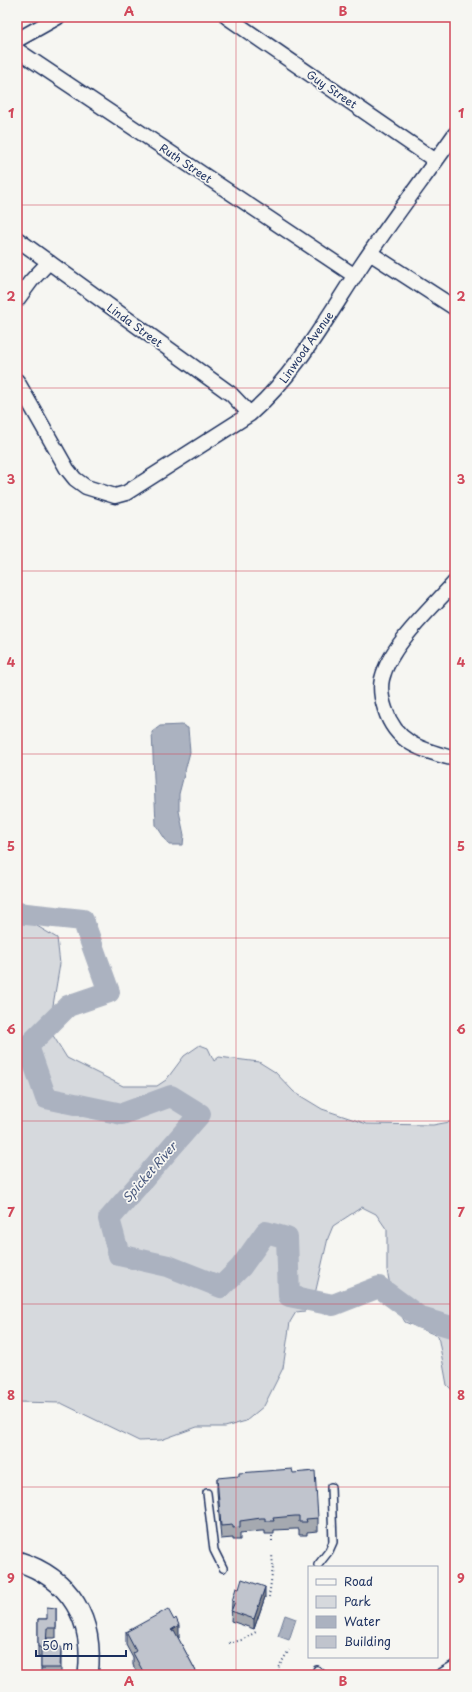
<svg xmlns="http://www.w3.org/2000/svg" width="472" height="1692" font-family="'Playpen Sans',sans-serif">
	<rect width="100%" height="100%" fill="#f6f6f2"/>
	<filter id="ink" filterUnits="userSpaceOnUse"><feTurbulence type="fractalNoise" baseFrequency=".025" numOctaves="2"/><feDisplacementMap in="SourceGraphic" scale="8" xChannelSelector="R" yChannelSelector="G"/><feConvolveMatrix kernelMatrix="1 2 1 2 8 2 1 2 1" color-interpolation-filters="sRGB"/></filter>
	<g filter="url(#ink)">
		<!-- green -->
		<path fill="#d6d9dd" stroke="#78849e" d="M17 914 57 938 60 964 49 1029 67 1058 123 1086H157L166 1080 184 1056 200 1045 208 1048 214 1061 219 1057 259 1062 275 1072 294 1092 322 1109 367 1124 433 1125 455 1121V1393L447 1385 438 1336 405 1322 393 1301 387 1270V1230L376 1214 362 1207 333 1226 328 1238 315 1294 305 1311 296 1312 290 1322 283 1368 264 1406 246 1421 225 1427H197L161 1440 139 1441 61 1403 17 1402Z"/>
		<!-- water -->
		<path fill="#abb2c0" stroke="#717e99" d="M182 725 188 728 190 752 179 794V811L184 835 183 845H169L156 825 152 732 160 726Z
			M285 1615 296 1619 289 1640 278 1636Z"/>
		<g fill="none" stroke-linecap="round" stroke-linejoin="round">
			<!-- river -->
			<path stroke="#abb2c0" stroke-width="22" d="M17 913 83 920 109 992 68 1006 28 1046 46 1098 122 1114 171 1096 200 1114 109 1219 119 1255 168 1266 221 1287 241 1267 266 1232 287 1238 289 1296 333 1305 379 1287 421 1318 455 1328"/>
			<!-- lane casing -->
			<g stroke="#1b2f5e" stroke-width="10">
				<path id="lane" d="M207 1493 214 1550 223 1568
					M318 1565 329 1551 333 1542 331 1487
					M317 1670 323 1675
					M437 1675 455 1664"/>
			</g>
			<!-- street casing -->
			<g stroke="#1b2f5e" stroke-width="17">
				<path id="street" d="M227 17 436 161
					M17 40 58 17
					M17 50 355 276
					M17 239 231 394 250 414
					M370 253 455 308
					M17 300 31 281 49 262
					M17 381 67 469 75 479 86 487 115 496 126 493 250 414C297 373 327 317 361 266 391 221 424 178 455 134
					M455 582C432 608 390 645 382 679 380 688 382 700 385 709 396 744 422 750 455 759"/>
			</g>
			<!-- secondary casing -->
			<g stroke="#1b2f5e" stroke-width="22">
				<path id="secondary" d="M17 1561C71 1578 95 1620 88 1675"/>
			</g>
			<!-- path -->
			<path stroke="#1b2f5e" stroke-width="2" stroke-dasharray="1 3" stroke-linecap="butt" d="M272 1536V1542
				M269 1597 273 1567 272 1554
				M229 1643 242 1640 256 1632
				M279 1675 278 1668 289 1650"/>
			<!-- lane -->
			<use href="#lane" stroke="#f6f6f2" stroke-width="7"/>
			<!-- street -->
			<use href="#street" stroke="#f6f6f2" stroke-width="14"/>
			<!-- secondary -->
			<use href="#secondary" stroke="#f6f6f2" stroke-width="19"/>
		</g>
		<!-- wall -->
		<path fill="#a5a9b0" stroke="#1b2f5e" d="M217 1478 318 1518V1531L307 1532V1535H299V1529H295L274 1530V1534H265V1531H261L240 1533V1540H233V1538L221 1539 217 1491Z
			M265 1597 254 1629 231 1621 232 1601Z
			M56 1608V1638H47V1647H61V1675H41V1657H38V1619H47Z
			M174 1620 179 1638H178L198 1675H138L133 1665V1658L126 1645V1632Z"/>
		<!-- shaded-wall -->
		<path fill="#868990" stroke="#1b2f5e" d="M265 1587V1597L254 1629V1619Z
			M179 1625V1638L171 1642V1630Z"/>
		<!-- building -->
		<path fill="#c0c4cd" stroke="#1b2f5e" d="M292 1469 293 1473 315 1471 318 1518 306 1519 307 1522H299V1516H295L273 1518 274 1521H265V1518H261L240 1521V1527L233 1528V1525L221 1526 217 1478 239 1476V1473Z
			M242 1579 265 1587 254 1619 231 1611 235 1602 232 1601 236 1588 239 1589Z
			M47 1607 56 1608V1628H47L46 1647H61L60 1668H41V1647H38V1619H47Z
			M168 1609 174 1620 176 1618 179 1625 171 1630 172 1631 174 1630 198 1675H145L133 1653 136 1651 126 1632Z"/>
	</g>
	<!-- grid -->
	<path fill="none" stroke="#d1495b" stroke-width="1" stroke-opacity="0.55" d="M236 17V1675M17 205H455M17 388H455M17 571H455M17 754H455M17 938H455M17 1121H455M17 1304H455M17 1487H455"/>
	<g text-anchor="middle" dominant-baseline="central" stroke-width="3.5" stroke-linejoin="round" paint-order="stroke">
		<!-- street labels -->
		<g font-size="11" fill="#1b2f5e" stroke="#f6f6f2">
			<text transform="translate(332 89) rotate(34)">Guy Street</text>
			<text transform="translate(186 163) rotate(34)">Ruth Street</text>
			<text transform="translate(135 325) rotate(36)">Linda Street</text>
			<text transform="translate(306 347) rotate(-55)">Linwood Avenue</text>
		</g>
		<!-- water labels -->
		<g font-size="12" font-style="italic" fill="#46567b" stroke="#f6f6f2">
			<text transform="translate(149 1172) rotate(-49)">Spicket River</text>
		</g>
	</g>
	<!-- margin -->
	<rect width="472" height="1692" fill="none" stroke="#f6f6f2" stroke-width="44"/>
	<!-- legend -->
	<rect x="308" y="1566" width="130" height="92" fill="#f6f6f2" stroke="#9ea6b7"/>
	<rect x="316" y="1579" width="20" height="6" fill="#f6f6f2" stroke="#9ea6b7"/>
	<text x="344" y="1586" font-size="12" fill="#1b2f5e">Road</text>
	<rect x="316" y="1596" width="20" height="12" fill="#d6d9dd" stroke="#9ea6b7"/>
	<text x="344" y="1606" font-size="12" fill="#1b2f5e">Park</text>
	<rect x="316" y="1616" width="20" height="12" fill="#abb2c0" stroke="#9ea6b7"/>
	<text x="344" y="1626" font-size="12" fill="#1b2f5e">Water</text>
	<rect x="316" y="1636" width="20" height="12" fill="#c0c4cd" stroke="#9ea6b7"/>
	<text x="344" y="1646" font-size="12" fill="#1b2f5e">Building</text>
	<!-- scale -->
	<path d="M36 1650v6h90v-6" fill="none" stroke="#1b2f5e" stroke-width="2"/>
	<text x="42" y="1650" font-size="12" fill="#1b2f5e" stroke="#f6f6f2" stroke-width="3" paint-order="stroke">50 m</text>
	<rect x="22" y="22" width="428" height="1648" fill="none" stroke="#d1495b" stroke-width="1.5"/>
	<g font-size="13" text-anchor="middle" font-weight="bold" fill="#d1495b">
		<text x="129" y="16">A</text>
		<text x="343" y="16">B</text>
		<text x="11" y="118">1</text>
		<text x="461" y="118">1</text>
		<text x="11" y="301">2</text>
		<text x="461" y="301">2</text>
		<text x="11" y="484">3</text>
		<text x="461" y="484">3</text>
		<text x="11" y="667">4</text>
		<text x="461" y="667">4</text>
		<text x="11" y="851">5</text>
		<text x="461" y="851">5</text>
		<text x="11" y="1034">6</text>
		<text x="461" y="1034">6</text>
		<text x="11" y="1217">7</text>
		<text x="461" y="1217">7</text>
		<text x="11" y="1400">8</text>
		<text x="461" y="1400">8</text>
		<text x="11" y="1583">9</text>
		<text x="461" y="1583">9</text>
		<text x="129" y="1686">A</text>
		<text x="343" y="1686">B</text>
	</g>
</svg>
